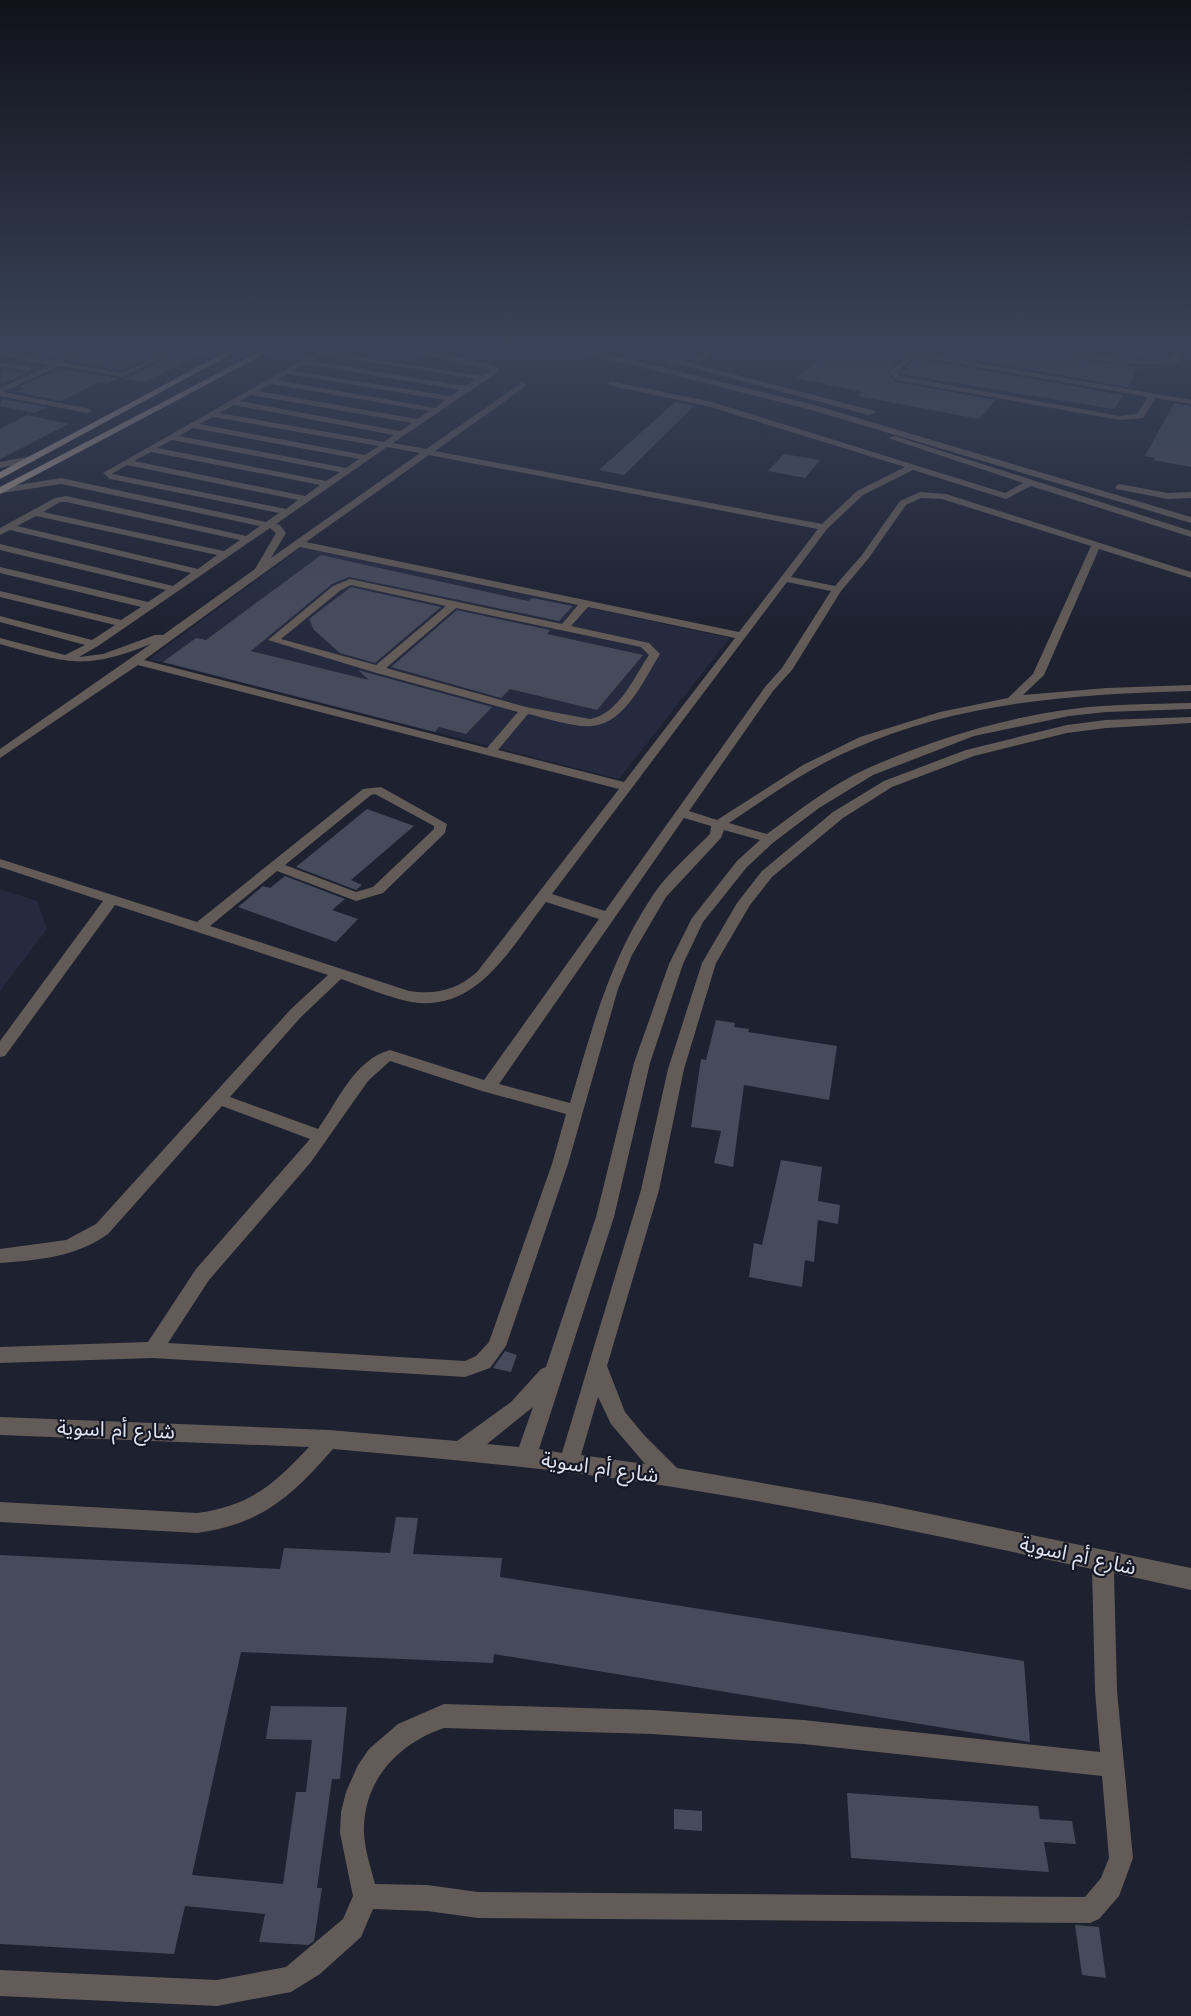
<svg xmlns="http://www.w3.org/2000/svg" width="1191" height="2016" font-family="'Work Sans','Noto Sans Arabic',sans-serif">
	<rect width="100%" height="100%" fill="#1d2130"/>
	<!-- built -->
	<path fill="#252a3e" d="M302 547 730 638 619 779 149 659Z
		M0 889 37 901 47 929 0 991Z"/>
	<!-- building -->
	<path fill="#464b5c" d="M42 351H70L53 359 33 355Z
		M87 351H163L122 371 69 361Z
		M179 351H207L145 382 125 379Z
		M830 351H891L903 356 887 372 896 382 996 400 979 419 858 396 862 392 797 378Z
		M920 351H1059L1085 361 1139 366 1128 387Z
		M1089 351H1148L1144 357 1134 358Z
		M916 358 1123 395 1114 409 901 374Z
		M60 368 118 378 107 384 100 382 61 401 16 392 25 388 19 387Z
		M2 369 27 373H28L3 384 0 383Z
		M2 399 47 407 35 413 0 406Z
		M675 402 694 406 624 475 599 470Z
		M1174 403 1191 406V467L1153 460 1155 458 1145 456Z
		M27 415 69 424 0 459V429Z
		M784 454 820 460 805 478 768 471Z
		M321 555 528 601 532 598 573 606 559 621 349 577 332 584 251 651 369 680 358 670 492 707 466 734 439 727 435 732 163 662 196 638 206 640Z
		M351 587 441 607 375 663 340 653 314 630 309 619Z
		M457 610 550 630 547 634 643 655 597 710 510 689 501 698 391 667Z
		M367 809 414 826 351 880 362 885 356 890 296 867Z
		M285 876 345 899 332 910 358 919 336 942 238 907 263 886 270 888Z
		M716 1020 735 1023 734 1027 749 1029 748 1032 837 1046 829 1100 744 1085 733 1167 714 1163 721 1131 691 1127 701 1059 706 1060Z
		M781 1160 822 1167 818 1201 840 1205 838 1224 818 1220 814 1262 805 1260 802 1287 749 1277 754 1243 762 1245Z
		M505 1351 517 1355 511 1372 493 1368Z
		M396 1517 418 1518 413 1554 502 1558 500 1577 1024 1661 1030 1742 494 1654 493 1663 241 1652 192 1875 283 1884 296 1792H306L312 1740 266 1739 271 1706 347 1707 340 1779H332L317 1888H322L314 1941 308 1945 259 1942 265 1914 185 1906 174 1954 0 1944V1555L280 1569 284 1548 390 1553Z
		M847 1793 1038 1806 1040 1819 1072 1821 1076 1844 1044 1842 1049 1872 851 1858Z
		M674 1809 702 1811V1831L674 1829Z
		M1075 1925 1099 1927 1106 1978 1082 1975Z"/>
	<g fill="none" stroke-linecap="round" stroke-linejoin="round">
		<!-- minor -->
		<path fill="#635b57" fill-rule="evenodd" d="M0 351 53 361 75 351H85L62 362 122 373 168 351H177L123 377 60 366 3 392 90 409 91 411 87 413 0 396V388L51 365 0 355Z
			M318 351 482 376 490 370 409 351H423L490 364 498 368V372L393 443 426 449 523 382 526 386 435 451 822 524 857 491 905 467 707 406 607 385 610 381 712 402 1005 493 1023 483 888 438 895 436 1191 531V537L1031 486 1006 499 913 470 863 495 827 529 791 577 835 586 862 555 900 501 920 492 946 494 1191 572V578L1099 549 1044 675 1023 695 1107 688 1191 685V691C1075 694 958 702 851 750 807 769 768 797 729 823L767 834C798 811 831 785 866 769 931 740 1002 718 1072 709 1112 704 1151 704 1191 703V709L1106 712 1069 716 974 736 873 775 819 808 774 842 747 867 703 922 683 964 650 1063 614 1217 539 1449 562 1453 641 1190 668 1069 702 963 737 903 762 871 833 812 884 781 966 750 1067 725 1106 720 1191 717V723L1106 728 1067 733 974 756 892 787 843 818 772 877 750 905 716 963 684 1069 659 1190 607 1366 625 1412 644 1435 677 1468 882 1504 1191 1568V1590L1114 1573 1117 1691 1133 1858 1119 1896 1099 1919 1090 1923 478 1918 427 1911 373 1909 361 1937 320 1974 291 1992 217 2006 0 1996V1970L217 1980 286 1967 343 1919 353 1896 340 1833 341 1812 346 1792 358 1765 369 1749 398 1724 444 1704 652 1710 803 1720 1100 1752 1095 1691 1092 1569C953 1539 813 1509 673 1487 560 1469 447 1459 333 1449 292 1496 262 1524 197 1533L0 1522V1502L197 1513C249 1506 274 1485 309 1447L0 1435V1417L329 1430 457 1441 511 1402 541 1369 546 1367 596 1217 634 1063 669 964 692 918 737 861 760 840 724 830 721 838 666 897 632 955 618 989 568 1164 506 1346 490 1368 465 1377 153 1358 0 1363V1347L148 1342 196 1269 310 1139 222 1106 108 1234C76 1257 39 1260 0 1263V1249L66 1240 96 1224 291 1009 328 975 115 905 5 1056 0 1057V1041L103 901 0 867V859L197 922 363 789 381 787 447 824 445 833 383 893 356 901 277 871 210 926 409 991C437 995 456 990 477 972L619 789 138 665 0 758V749L151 644C83 671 68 663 0 644V638L65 655 85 645 0 622V616L92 640 115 625 0 597V591L121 620 141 607 0 573V567L148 602 166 590 0 550V544L173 586 191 573 10 530 0 535V528L55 498 66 496 246 536 260 526 61 484 2 493 0 488 61 478 266 522 279 513 110 479 103 473ZM322 354 476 379 466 386 311 361ZM305 364 460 390 451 396 293 371ZM287 374 445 400 435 408 277 380ZM271 384 429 411 417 419 258 391ZM251 395 412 423 400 431 240 401ZM234 405 394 435 384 442 219 413ZM213 417 379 446 365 455 199 424ZM193 428 359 459 346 468 179 436ZM172 440 340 472 326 481 157 448ZM387 447 420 453 271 558 286 533 280 525 276 524ZM151 452 320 485 305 496 134 461ZM429 455 818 529 739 632 306 542ZM127 465 298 500 286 509 112 474ZM921 498 942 499 1091 546 1033 674 1008 698 940 712 860 737 803 765 717 820 689 811 773 691 792 670 841 591 868 559 906 505ZM60 502H66L240 540 224 551 43 512ZM36 516 217 555 198 569 17 526ZM270 528 276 533 255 569 163 635H155L103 654 79 657 98 646ZM300 547 578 605 562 624 350 579 333 586 268 640 373 672 518 712 487 748 144 660ZM787 582 831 591 782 668 765 687 605 911 552 894ZM351 585 446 606 376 665 281 639 341 590ZM588 607 735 638 624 782 498 750 528 714C546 718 575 728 592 726 626 723 644 679 660 654L649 643 571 626ZM456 608 641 647 649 655C634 677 619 714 590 719L526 707 386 668ZM375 794 434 826V829L373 887 356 892 285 865 371 795ZM684 818 711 826 710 834C691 853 668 873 653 895 608 963 593 1026 570 1103L499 1084ZM546 902 599 919 484 1080 390 1050C354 1060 338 1101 318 1129L230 1097 301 1017 341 979C364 987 388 997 411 1002 478 1013 511 947 546 902ZM390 1061 482 1091 566 1114 552 1164 489 1342 476 1356 465 1361 168 1343 209 1280 311 1162 368 1081ZM598 1397 611 1424 645 1464 581 1455ZM533 1407 519 1447 487 1444ZM444 1728 652 1734 803 1744 1102 1776 1109 1858 1101 1878 1085 1897 478 1892 427 1885 375 1884C371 1868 365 1851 364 1834 362 1782 397 1744 444 1728Z
			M576 351H589L657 366 814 405 1191 517V523L808 409Z
			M705 351H713L701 362H695V358Z
			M893 351H908L1191 400V404L1156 398 1143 418 1120 420 896 380 889 372 908 355ZM915 356 1148 397 1137 414 1120 416 899 376 897 372Z
			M1061 351H1076L1134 360 1173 358 1177 351H1185L1179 362C1154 367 1083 363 1061 351Z
			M669 357 875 411 876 413 869 415 666 361Z
			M0 362 27 367 31 369 27 371 0 366Z
			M32 456 35 457V461L0 468V462Z
			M1119 484 1168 493 1191 492V498L1168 499 1116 489 1115 487Z"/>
		<!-- major -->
		<path fill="#a5948b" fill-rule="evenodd" d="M228 351H237L0 479V472Z
			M261 351H270L0 494V487Z"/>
	</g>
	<!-- sky -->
	<linearGradient id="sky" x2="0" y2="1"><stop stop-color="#10121a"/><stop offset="0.55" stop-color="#3a4359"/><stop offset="1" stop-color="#3a4359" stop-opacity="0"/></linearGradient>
	<rect width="1191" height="633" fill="url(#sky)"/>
	<g text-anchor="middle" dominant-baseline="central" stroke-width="4.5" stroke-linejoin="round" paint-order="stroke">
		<!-- near-street labels -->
		<g font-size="21" fill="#e0e3ed" stroke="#141726">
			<text transform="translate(116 1429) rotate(2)">شارع أم اسوية</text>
			<text transform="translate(600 1467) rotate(8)">شارع أم اسوية</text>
			<text transform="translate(1078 1555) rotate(12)">شارع أم اسوية</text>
		</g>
	</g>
</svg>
